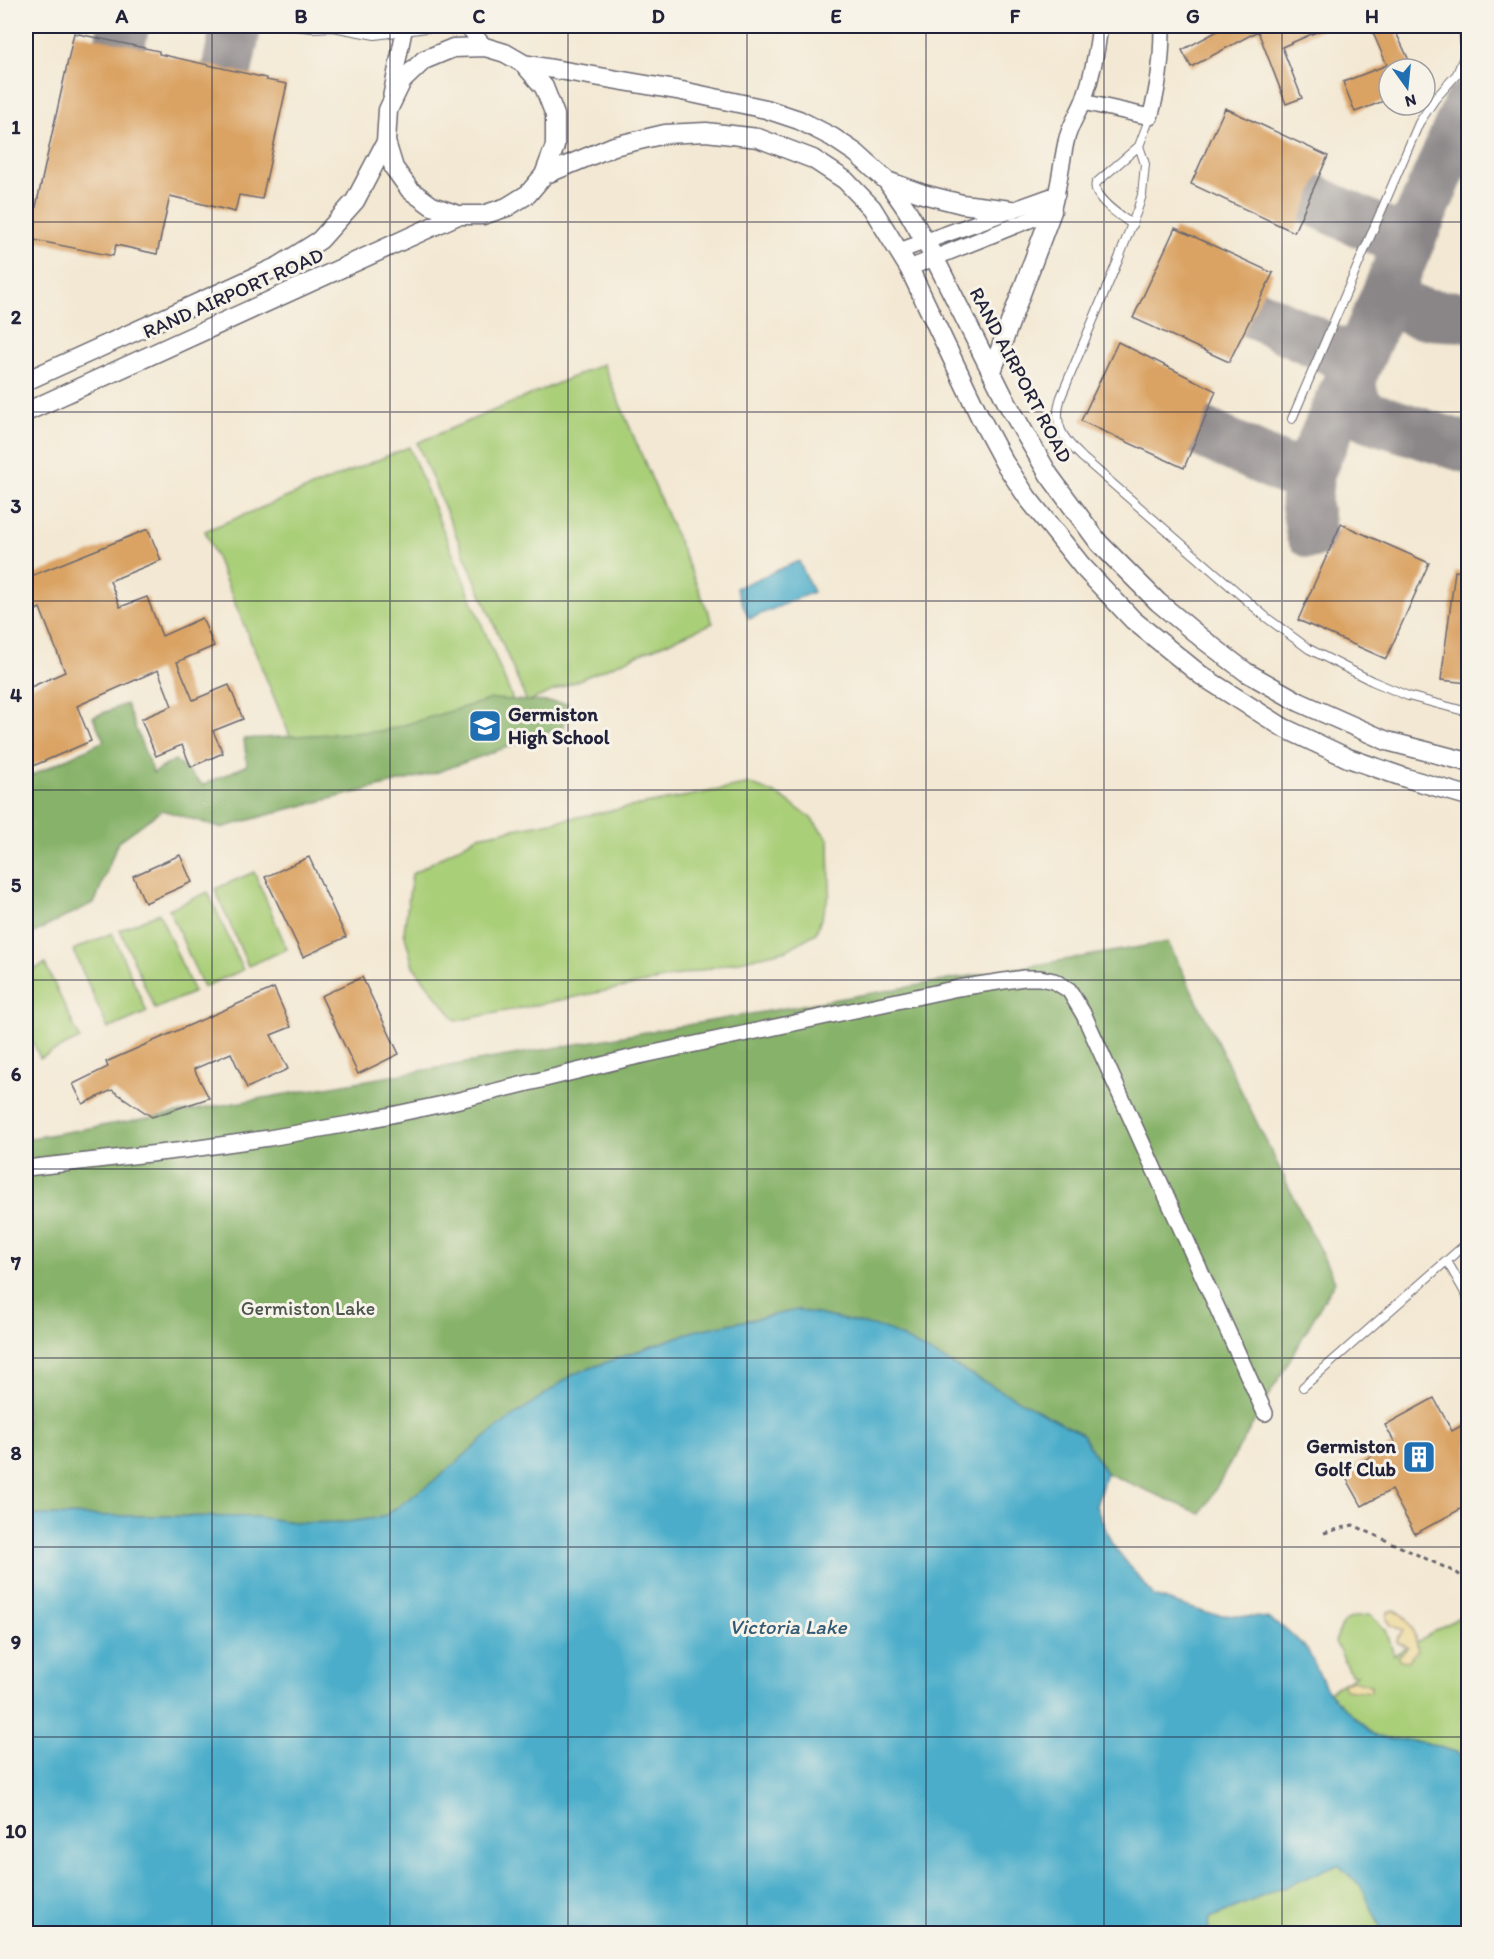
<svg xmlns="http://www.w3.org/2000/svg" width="1494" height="1959" font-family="Itim,sans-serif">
	<rect width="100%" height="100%" fill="#f7f3e8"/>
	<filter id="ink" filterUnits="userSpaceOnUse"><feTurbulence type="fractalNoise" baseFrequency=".0167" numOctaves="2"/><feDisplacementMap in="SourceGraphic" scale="12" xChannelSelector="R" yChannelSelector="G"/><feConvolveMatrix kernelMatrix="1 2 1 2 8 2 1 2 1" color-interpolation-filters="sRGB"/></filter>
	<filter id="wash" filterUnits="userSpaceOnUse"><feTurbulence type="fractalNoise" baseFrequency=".008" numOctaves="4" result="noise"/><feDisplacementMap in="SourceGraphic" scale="24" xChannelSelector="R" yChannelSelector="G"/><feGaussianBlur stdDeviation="1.35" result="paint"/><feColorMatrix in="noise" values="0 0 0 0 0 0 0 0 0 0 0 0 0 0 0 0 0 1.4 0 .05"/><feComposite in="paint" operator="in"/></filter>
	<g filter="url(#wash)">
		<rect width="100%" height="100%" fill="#f3e8d3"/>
		<!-- green -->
		<path fill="#aacf79" stroke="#66785a" stroke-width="1.5" d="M603 364 713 623 527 702 417 443Z
			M409 447 515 705 312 789 205 531Z
			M750 784 778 795 810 817 829 840 830 893 816 933 787 950 655 981 456 1021 413 966 404 932 412 874 478 836Z
			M254 872 287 949 248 966 215 889Z
			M208 892 243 970 203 987 169 909Z
			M159 913 194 992 155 1009 120 930Z
			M112 933 147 1012 108 1029 73 950Z
			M45 964 80 1039 40 1058 26 1026V973Z
			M1468 1612V1763L1456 1752 1422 1742 1376 1737 1328 1692 1357 1675 1351 1674 1335 1642C1343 1620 1345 1616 1370 1615L1386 1630 1394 1655Z
			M1338 1865 1361 1886 1383 1933 1208 1934 1210 1918Z"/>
		<!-- forest -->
		<path fill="#87b269" stroke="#546a52" stroke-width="1.5" d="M492 699 567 703 563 727 435 773 289 809 221 828 162 810 118 842 95 902 26 937V778L104 741 93 717 126 704 153 773 175 760 203 785 247 765 244 739 383 731Z
			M1168 942 1335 1281 1201 1514 1106 1473 1082 1434 886 1329 798 1310 694 1331 574 1374 498 1427 434 1481 383 1517 348 1522 301 1523 256 1517 26 1515V1139Z"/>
		<!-- sand -->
		<path fill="#eeda9e" stroke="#887e6c" stroke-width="1.5" d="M1395 1610C1412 1619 1414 1633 1418 1650L1408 1661 1400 1660 1398 1657 1408 1648 1397 1642 1398 1638 1403 1630 1391 1625 1387 1619 1388 1612Z
			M1353 1680 1371 1685V1692L1344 1689 1343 1683Z"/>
		<!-- water -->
		<path fill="#4badca" stroke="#366882" stroke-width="1.5" d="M799 561 813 592 749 619 736 588Z
			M798 1310 886 1329 1082 1434 1106 1473 1096 1506 1112 1544 1154 1596 1210 1614 1267 1618 1287 1630 1307 1649 1328 1692 1376 1737 1422 1742 1456 1752 1468 1763V1933H1383L1361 1886 1338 1865 1210 1918 1208 1933H26V1515L256 1517 301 1523 348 1522 383 1517 434 1481 498 1427 574 1374 694 1331Z"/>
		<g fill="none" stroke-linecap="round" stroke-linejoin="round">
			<!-- taxiway -->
			<path stroke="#8a8587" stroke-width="51" d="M120 43 124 26
				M227 69 236 26
				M1468 106 1353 372 1351 384 1353 396 1357 406 1364 413 1370 417 1468 448
				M1309 198 1389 235C1402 236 1414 229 1420 217
				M1395 274C1385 319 1434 314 1463 317
				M1253 313 1338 353C1350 355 1358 352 1366 342
				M1199 431 1290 472 1304 469 1316 455
				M1311 533 1306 503 1309 473 1353 372"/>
		</g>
		<g id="blocks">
			<!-- building -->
			<path fill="#daa364" d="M1227 26H1330L1282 47 1302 98 1286 104 1258 31 1191 67 1182 50Z
				M1370 26H1393L1413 69 1389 68V99L1355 112 1343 82 1387 65Z
				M74 33 159 51V54L266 78V80L287 84 262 199 239 195 235 212 170 196 157 254 116 245 113 256 29 239Z
				M1225 108 1328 156 1294 232 1191 184Z
				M1175 228 1273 273 1229 362 1133 318Z
				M1118 342 1216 391 1184 468 1081 421Z
				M1341 524 1429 563 1386 659 1298 620Z
				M148 529 161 560 110 581 120 607 147 597 162 636 202 618 214 646 177 662 193 700 229 685 243 719 213 731 223 753 191 767 182 745 156 756 141 719 172 706 158 670 77 706 91 741 26 769V689L65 672 40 608 26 615V578Z
				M1455 571 1468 573V683L1441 680Z
				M180 855 192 882 145 903 133 876Z
				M309 857 346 937 303 957 265 877Z
				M362 977 399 1054 358 1074 321 996Z
				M274 988 291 1027 271 1035 288 1069 247 1088 231 1053 194 1069 209 1098 152 1117 112 1090 83 1104 73 1084 108 1067 106 1062Z
				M1434 1398 1452 1431 1468 1422V1505L1415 1534 1391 1490 1362 1506 1343 1472 1395 1443 1385 1425Z"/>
		</g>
	</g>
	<g filter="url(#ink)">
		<use href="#blocks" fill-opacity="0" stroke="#6b6770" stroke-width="1.5"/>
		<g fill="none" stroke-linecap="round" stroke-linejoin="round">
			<!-- service casing -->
			<g stroke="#6b6770" stroke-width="10">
				<path id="service" d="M293 26 311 28 333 27 375 35 441 26
					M1139 146 1145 164 1142 195 1138 208 1119 258 1061 397C1052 425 1063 439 1083 458L1267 618 1309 649 1372 681 1408 696 1468 712
					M1133 225C1122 217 1091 198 1096 183L1139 146 1150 117
					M1292 419 1419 123 1435 99 1457 74 1465 54 1463 26
					M1447 1261 1468 1298
					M1303 1387 1468 1242"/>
			</g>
			<!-- minor casing -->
			<g stroke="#6b6770" stroke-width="18">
				<path id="minor" d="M467 26 485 47
					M391 95 405 26
					M1083 102 1150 117C1159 88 1162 56 1162 26
					M899 251 1057 194
					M909 268 1052 211C1059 188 1061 165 1066 142 1069 126 1079 113 1084 99 1093 74 1097 51 1100 26
					M26 1168 185 1150 269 1138 349 1124 443 1104 630 1058 958 988 1024 978H1040L1054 981 1069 990 1084 1015 1265 1413"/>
			</g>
			<!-- tertiary casing -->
			<g stroke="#6b6770" stroke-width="21">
				<path id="tertiary" d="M524 64 682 91 766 109 799 120 832 137 856 153 887 181 907 210 934 257 1007 403 1049 475 1099 543 1158 602 1204 640 1246 672 1299 702 1387 741 1468 762
					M544 175 555 146V115L544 87 524 64 505 53 485 47 453 48 424 60 402 81 388 110 386 142 394 168 410 190 432 206 458 215H483L507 207 528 194 544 175 614 146 665 134 706 132 758 138 813 159 845 180 872 208 909 268 981 419 1004 462 1027 497 1082 566 1133 620 1202 676 1284 728 1348 758 1406 778 1468 796
					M887 181 923 194 962 204 1011 210
					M992 371 1052 211
					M26 381 279 266 320 240 355 201 386 142
					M26 412 458 215"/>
			</g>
			<!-- path -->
			<path stroke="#6b6770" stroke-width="3" stroke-dasharray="4.5 4.5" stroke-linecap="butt" d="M1324 1533 1353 1525 1457 1573 1468 1582"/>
			<!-- service -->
			<use href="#service" stroke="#fff" stroke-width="8"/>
			<!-- minor -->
			<use href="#minor" stroke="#fff" stroke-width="15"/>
			<!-- tertiary -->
			<use href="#tertiary" stroke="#fff" stroke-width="18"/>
		</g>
	</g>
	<!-- grid -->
	<path fill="none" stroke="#22223b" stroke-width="1.5" stroke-opacity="0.55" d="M212 26V1934M390 26V1934M568 26V1934M747 26V1934M926 26V1934M1104 26V1934M1282 26V1934M26 222H1468M26 412H1468M26 601H1468M26 790H1468M26 980H1468M26 1169H1468M26 1358H1468M26 1547H1468M26 1737H1468"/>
	<!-- icons -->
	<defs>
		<g id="school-square" transform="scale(1.725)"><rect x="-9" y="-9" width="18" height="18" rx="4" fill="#1f6fb2" stroke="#f7f3e8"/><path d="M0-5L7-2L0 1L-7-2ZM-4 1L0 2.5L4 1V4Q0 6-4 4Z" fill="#fff"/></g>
		<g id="building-square" transform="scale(1.725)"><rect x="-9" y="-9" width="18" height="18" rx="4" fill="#1f6fb2" stroke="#f7f3e8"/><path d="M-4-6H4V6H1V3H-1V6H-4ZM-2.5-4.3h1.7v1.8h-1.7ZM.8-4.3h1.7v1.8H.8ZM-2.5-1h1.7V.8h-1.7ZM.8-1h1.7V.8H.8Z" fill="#fff"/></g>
	</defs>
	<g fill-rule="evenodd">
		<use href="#school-square" x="485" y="726"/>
		<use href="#building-square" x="1419" y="1457"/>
	</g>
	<g text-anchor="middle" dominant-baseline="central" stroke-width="6" stroke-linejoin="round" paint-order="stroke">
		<!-- street labels -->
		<g font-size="20" fill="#22223b" stroke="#f7f3e8">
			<text transform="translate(233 293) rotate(-24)">RAND AIRPORT ROAD</text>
			<text transform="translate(1021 375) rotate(62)">RAND AIRPORT ROAD</text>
		</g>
		<!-- poi labels -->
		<g font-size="20" font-weight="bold" fill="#22223b" stroke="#f7f3e8" text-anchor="start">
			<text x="508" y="714">Germiston<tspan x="508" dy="23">High School</tspan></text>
			<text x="1396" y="1446" text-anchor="end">Germiston<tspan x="1396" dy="23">Golf Club</tspan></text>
		</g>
		<!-- park labels -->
		<g font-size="20" fill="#4b564e" stroke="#f7f3e8">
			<text x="308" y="1308">Germiston Lake</text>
		</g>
		<!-- water labels -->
		<g font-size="21" font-style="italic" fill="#325a74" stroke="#f7f3e8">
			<text x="788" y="1626">Victoria Lake</text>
		</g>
	</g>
	<!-- margin -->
	<rect width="1494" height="1959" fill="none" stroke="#f7f3e8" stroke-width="66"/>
	<!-- north arrow -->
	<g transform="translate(1407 87) rotate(165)"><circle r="28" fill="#f7f3e8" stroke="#a29fa3" stroke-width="1.5"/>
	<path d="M0-4.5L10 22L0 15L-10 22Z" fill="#1f6fb2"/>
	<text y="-9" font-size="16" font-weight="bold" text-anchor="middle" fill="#22223b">N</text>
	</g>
	<rect x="33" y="33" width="1428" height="1893" fill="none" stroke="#22223b" stroke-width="2"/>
	<g font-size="20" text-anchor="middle" font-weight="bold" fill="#22223b">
		<text x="122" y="23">A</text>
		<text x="301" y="23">B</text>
		<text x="479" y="23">C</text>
		<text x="658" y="23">D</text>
		<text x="836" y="23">E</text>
		<text x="1015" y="23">F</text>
		<text x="1193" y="23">G</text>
		<text x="1372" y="23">H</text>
		<text x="16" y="134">1</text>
		<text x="16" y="324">2</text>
		<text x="16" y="513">3</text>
		<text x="16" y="702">4</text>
		<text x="16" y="892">5</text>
		<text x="16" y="1081">6</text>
		<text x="16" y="1270">7</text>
		<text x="16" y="1460">8</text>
		<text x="16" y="1649">9</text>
		<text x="16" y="1838">10</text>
	</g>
</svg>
